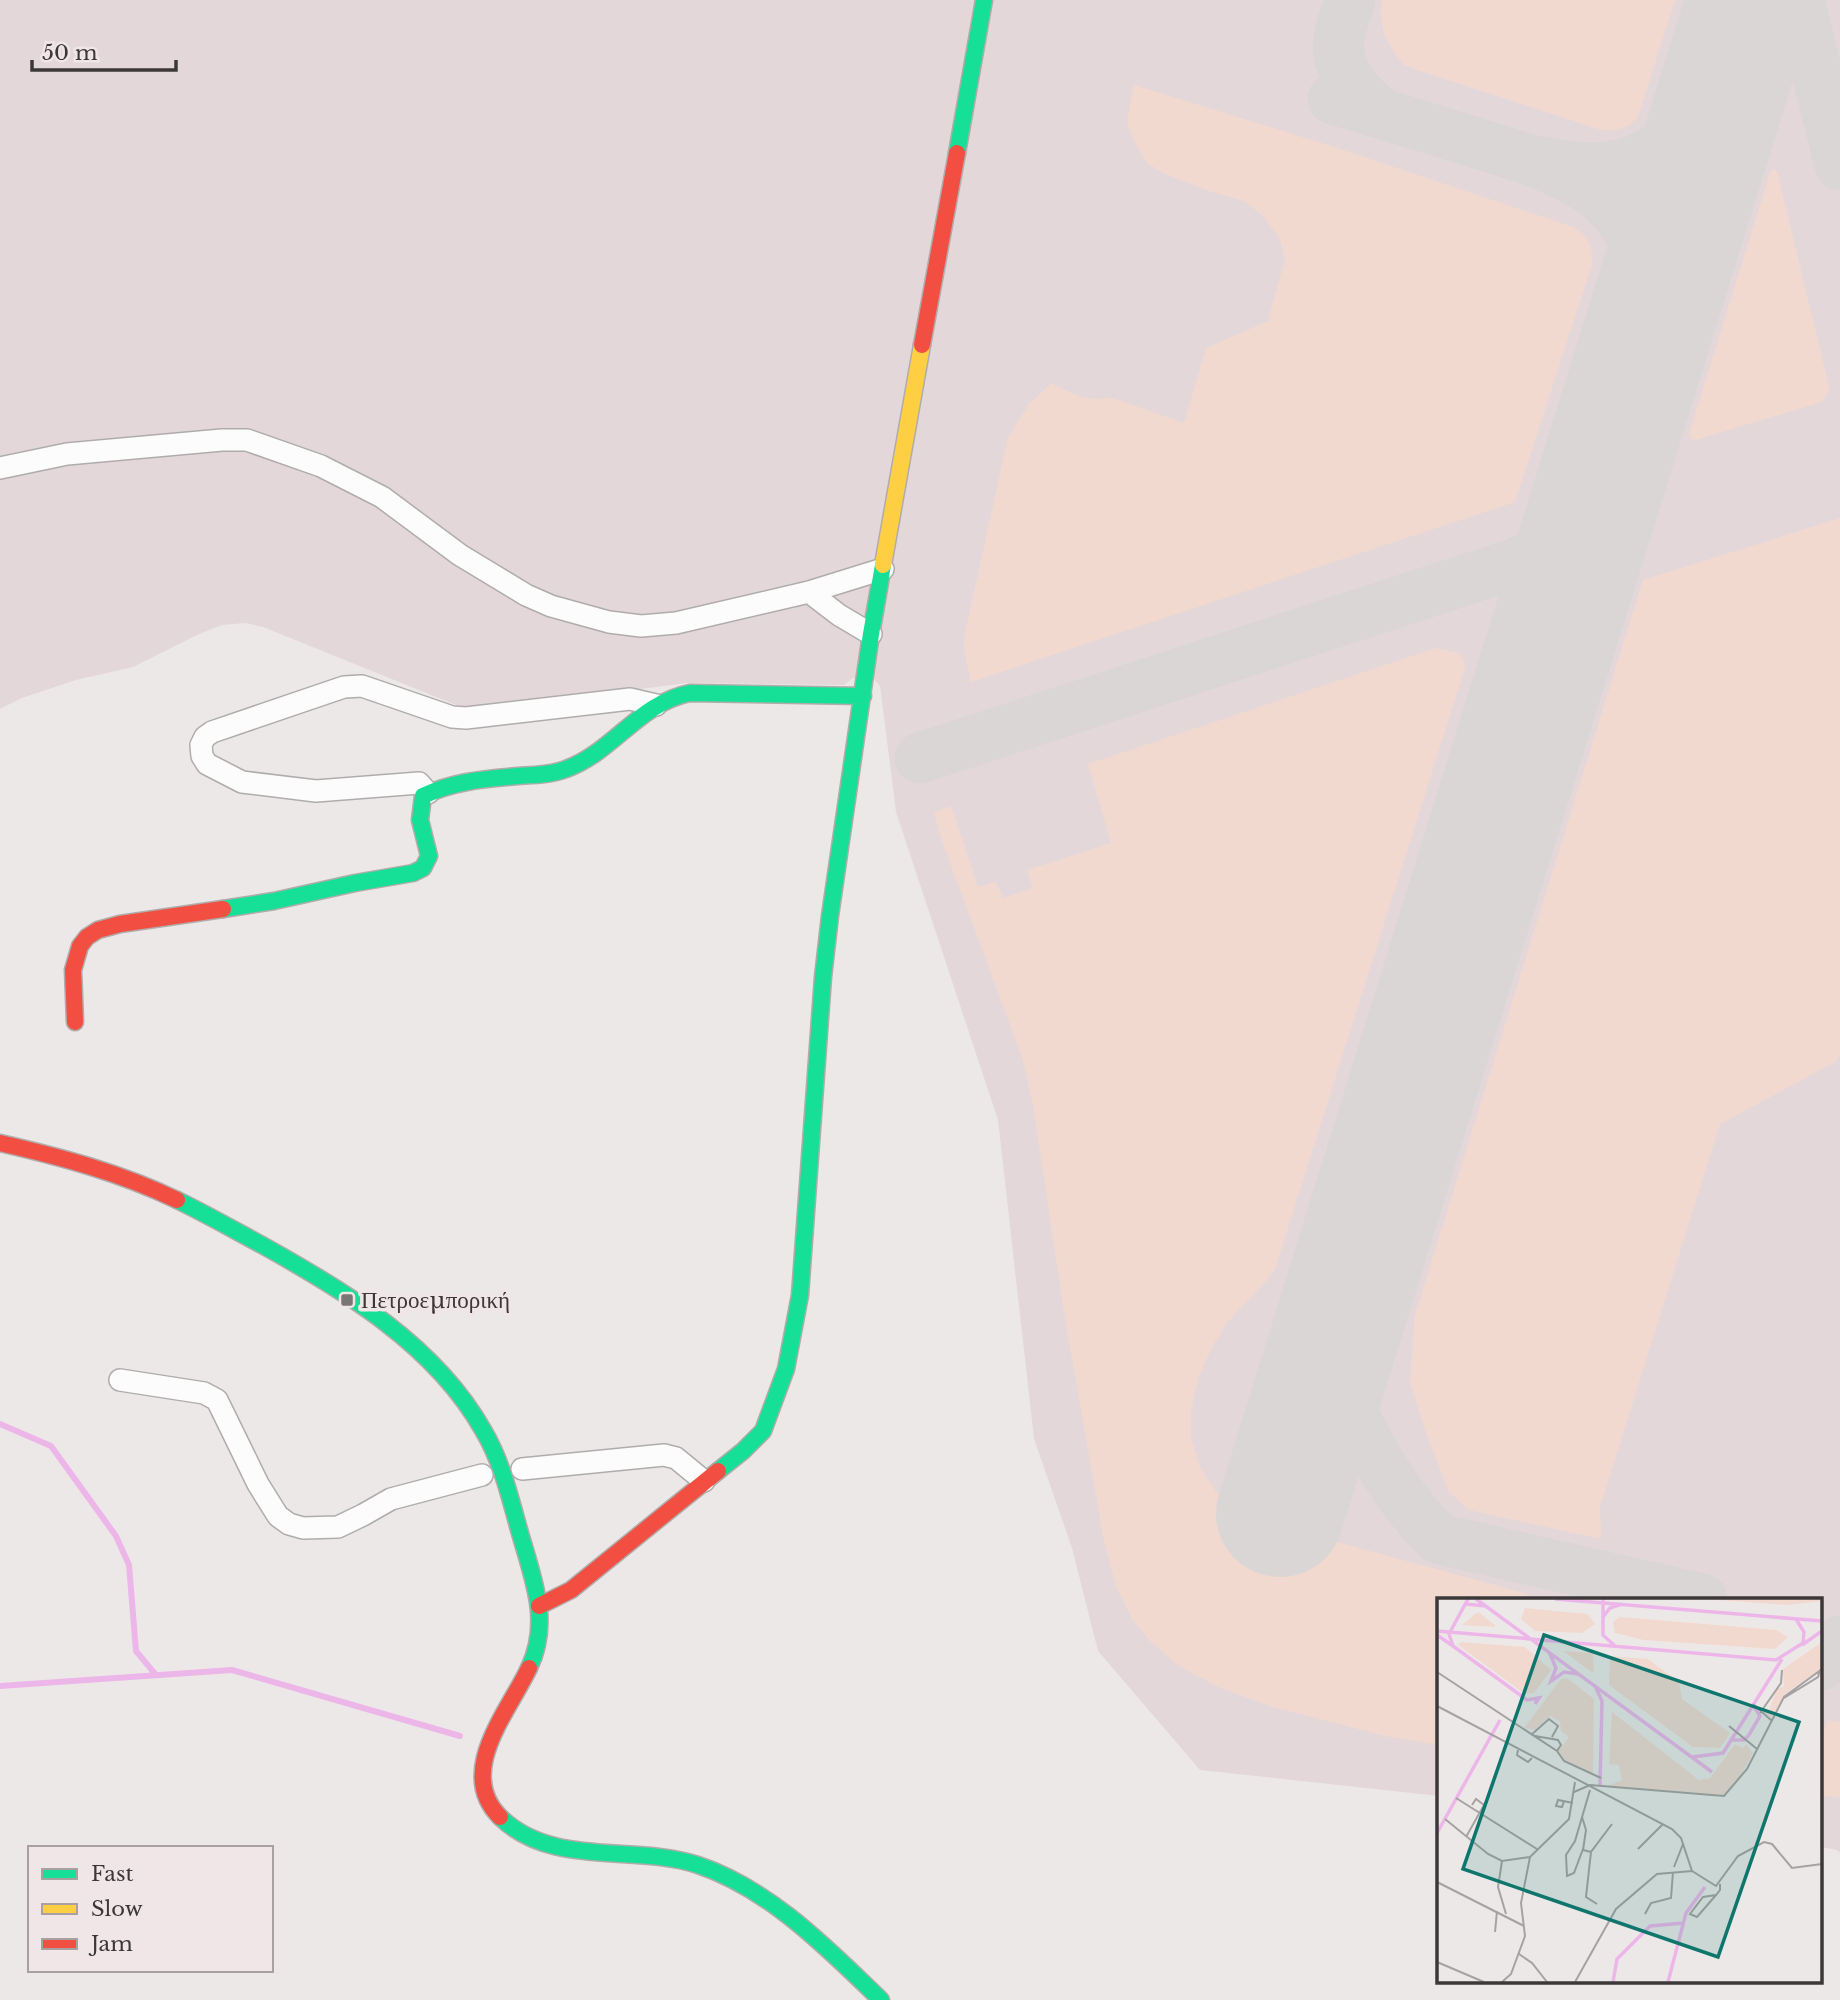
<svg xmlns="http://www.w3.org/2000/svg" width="1840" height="2000" font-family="'Libre Baskerville',serif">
	<rect width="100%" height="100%" fill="#ede8e8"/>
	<!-- built -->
	<path fill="#e4d7d9" d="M0 0H1840V1853L1837 1850 1821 1847V1599H1439V1796L1200 1770 1098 1651 1072 1548 1034 1439 998 1120 896 812 880 686 874 679 853 678 844 685 687 683 471 711 263 627 246 623 222 625 199 634 133 667 76 680 22 698 0 709Z"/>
	<!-- grass -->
	<path fill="#f1d9d0" d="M1382 0H1675L1638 117C1626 130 1614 132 1598 129L1405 66C1387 45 1378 29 1382 0Z
		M1134 85 1331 146 1573 227C1589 239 1593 244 1592 265L1516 499 1512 503 971 682 964 648 965 633 1008 438 1029 404 1052 383C1073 395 1087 402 1112 398L1184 423 1206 348 1268 321 1285 259 1280 239 1262 215 1244 201 1209 191 1163 173 1147 163 1132 137 1127 121Z
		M1774 169 1777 172 1830 390 1822 402 1695 440 1691 438 1689 434 1771 170Z
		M1840 518V1052L1837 1061 1720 1124 1600 1507 1601 1539 1469 1510 1449 1492 1425 1430 1410 1381 1415 1315 1643 580Z
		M1436 648 1459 653 1464 660 1465 668 1274 1272 1227 1323 1212 1347 1199 1376 1191 1410V1437L1200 1468 1215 1490 1236 1507 1300 1532 1524 1593 1533 1599H1439V1745L1385 1736 1273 1707 1218 1687 1179 1666 1151 1642 1132 1619 1116 1586 1104 1541 1065 1318 1033 1104 1022 1057 942 841 934 812 951 806 978 887 996 882 1003 898 1033 888 1027 870 1111 843 1088 764Z
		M1827 1720 1840 1722V1798L1821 1795V1737H1823Z"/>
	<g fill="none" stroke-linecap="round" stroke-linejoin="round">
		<!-- stream -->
		<path stroke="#edb6e9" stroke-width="6" d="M0 1424 51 1446 116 1536 129 1565 136 1651 156 1675
			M0 1686 232 1670 460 1736"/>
		<!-- taxiway -->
		<path stroke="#dad6d6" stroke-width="51" d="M1799 0 1840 165
			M1333 99 1383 114C1360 98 1333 68 1339 37 1341 24 1347 12 1350 0
			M1383 114 1531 160
			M1647 333C1646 282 1644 235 1602 199 1582 181 1555 171 1531 160 1556 164 1581 170 1607 167 1642 164 1677 138 1700 114 1711 102 1719 86 1728 73
			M920 758 1514 564C1533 555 1558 546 1573 530 1586 517 1593 497 1601 480
			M1336 1333C1337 1352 1338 1370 1344 1387 1359 1437 1401 1503 1439 1539L1702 1599
			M1821 1665 1835 1645 1840 1641"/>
		<!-- runway -->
		<path stroke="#dad6d6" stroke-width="128" d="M1280 1513 1751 0"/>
		<!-- street casing -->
		<g stroke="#b0acac" stroke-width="24">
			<path id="street" d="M0 468 67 454 222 440H247L321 466 382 497 460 555 526 595 551 606 609 622 641 626 676 623 809 592 883 569
				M809 592 839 615 871 634
				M428 793 419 783 316 791 242 782 207 764 202 756 201 745 205 737 212 732 344 687 362 686 452 717 466 718 630 699 656 705
				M120 1380 204 1393 217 1400 258 1484 278 1516 289 1524 303 1528 338 1527 363 1515 391 1499 482 1475
				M522 1469 664 1455 676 1458 704 1481"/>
		</g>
		<!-- fast casing -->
		<g stroke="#b0acac" stroke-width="19">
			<path id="fast" d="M957 153 984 0
				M223 909 274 901 355 883 413 873 423 868 429 856 420 820 423 796C453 781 485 779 518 776 534 775 551 775 566 769 613 752 639 703 690 693L863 696
				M177 1200C206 1214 234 1230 262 1245 345 1291 435 1345 483 1430 503 1463 511 1503 522 1540 535 1584 550 1624 529 1668
				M718 1471 743 1451 763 1431 786 1369 800 1295 823 977 830 916 871 634 883 565
				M500 1817C552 1868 635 1844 698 1865 770 1889 828 1949 881 2000"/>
		</g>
		<!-- slow casing -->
		<g stroke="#b0acac" stroke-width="19">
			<path id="slow" d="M883 565 922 345"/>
		</g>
		<!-- jam casing -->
		<g stroke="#b0acac" stroke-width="19">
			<path id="jam" d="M922 345 957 153
				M75 1022 73 970 80 946 87 937 98 930 120 924 223 909
				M0 1143C61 1157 121 1173 177 1200
				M539 1606 571 1590 718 1471
				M500 1817C455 1772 509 1711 529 1668"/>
		</g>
		<!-- street -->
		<use href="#street" stroke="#fcfcfc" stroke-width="21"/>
		<!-- fast -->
		<use href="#fast" stroke="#16e098" stroke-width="16"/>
		<!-- slow -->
		<use href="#slow" stroke="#ffcf43" stroke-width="16"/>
		<!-- jam -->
		<use href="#jam" stroke="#f24e42" stroke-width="16"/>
	</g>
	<!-- markers -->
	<rect fill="#7a7676" stroke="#f0e5e7" stroke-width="2.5" x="340" y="1293" width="14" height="14" rx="3.5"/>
	<g text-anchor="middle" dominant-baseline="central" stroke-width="7" stroke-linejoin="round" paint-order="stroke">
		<!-- poi labels -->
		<g font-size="23" fill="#3c3839" stroke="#f0e5e7" text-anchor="start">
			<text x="361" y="1300">Πετροεμπορική</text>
		</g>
	</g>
	<!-- overview -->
	<g transform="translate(1437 1598)">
		<rect width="385" height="385" fill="#ede8e8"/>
		<path d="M269 1H385V3L350 7ZM88 10 151 16 158 26 145 35 98 33 84 21ZM41 14 58 27V29L25 27ZM183 19 339 32 351 39 338 51 206 42 178 35 176 24ZM24 44 88 49 114 72 97 95 88 96 21 47ZM385 44V70L349 95 334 120 326 114 332 113 339 92 347 88 346 71ZM126 53 156 55 157 74 156 75ZM173 58 211 61 242 84 245 101 293 135 283 150 256 149 172 87ZM130 80 157 101 156 177 127 162 121 154 132 139 124 133 123 124 113 118 98 132 87 130 124 81ZM175 114 262 182 273 180 298 146 306 150 309 146 316 155 300 184 286 197 171 188 185 182 182 167 172 166Z" fill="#f1d9d0"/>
		<path fill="none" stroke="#edb6e9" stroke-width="3.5" d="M39 1 275 174M118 1 385 23M166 1V37L178 48M28 6 49 8M166 19 173 10 185 6M0 33 339 62 366 45 367 34 359 21M0 37 16 48 12 36 31 1M365 47 385 33M16 48 90 102 102 100 98 106M112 54 119 70 114 83 127 74 141 76M158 88 165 103 163 187M294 142H307L312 137 323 118 316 107M255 159 286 155 345 61M0 235 63 122M176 384 180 361 213 328 247 325M231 384 249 315 268 289"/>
		<path fill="none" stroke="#a6a2a2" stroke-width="2" d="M0 74 120 153 127 163 164 180M347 100 381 79 383 72M316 106 335 123M0 108 235 231 244 240 255 273M323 115 344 85 345 72M292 128 320 151M94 137 112 121 121 128 115 139M98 138 121 142 124 147 120 153M81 152 80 157 91 164 95 160M137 194 153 187 287 198 310 171 347 99 385 71M19 200 100 251M127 203 125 209 119 208 121 202 136 205M145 219 149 232 146 252 154 254M8 221 51 256 65 263 93 259M29 239 47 207 39 201 35 207M146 251 137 275 130 278 129 257 138 243 153 192M201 251 226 226M65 263 61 289 69 316M237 269 246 246M0 284 87 328M279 297 266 299 253 316 260 319 279 297 283 292V286M160 306 149 299 154 254 175 226M208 316 214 305 234 300 236 274M58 334 60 313M82 356 95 365 110 384M0 364 47 384M65 384 74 376 88 338 84 305 93 259 132 221 138 184M138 384 179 311 220 276 255 273 279 288 301 258 327 244 335 246 355 270 385 266"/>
		<path fill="#0f766e" fill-opacity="0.15" stroke="#0f766e" stroke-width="3.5" d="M107 37 362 124 281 359 26 271Z"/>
		<rect width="385" height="385" fill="none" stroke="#3c3839" stroke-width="3.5"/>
	</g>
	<!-- legend -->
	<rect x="28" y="1846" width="245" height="126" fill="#f0e5e7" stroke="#a8a0a1" stroke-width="2"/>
	<rect x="42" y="1869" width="35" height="10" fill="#16e098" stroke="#a8a0a1" stroke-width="2"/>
	<text x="91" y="1881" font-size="21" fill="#3c3839">Fast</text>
	<rect x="42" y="1904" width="35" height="10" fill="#ffcf43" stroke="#a8a0a1" stroke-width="2"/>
	<text x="91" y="1916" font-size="21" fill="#3c3839">Slow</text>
	<rect x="42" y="1939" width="35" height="10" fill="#f24e42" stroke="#a8a0a1" stroke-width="2"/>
	<text x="91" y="1951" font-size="21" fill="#3c3839">Jam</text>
	<!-- scale -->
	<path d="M32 60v10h144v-10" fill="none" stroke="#3c3839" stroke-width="3.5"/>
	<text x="42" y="60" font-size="21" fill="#3c3839" stroke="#f0e5e7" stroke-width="5" paint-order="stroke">50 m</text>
</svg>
